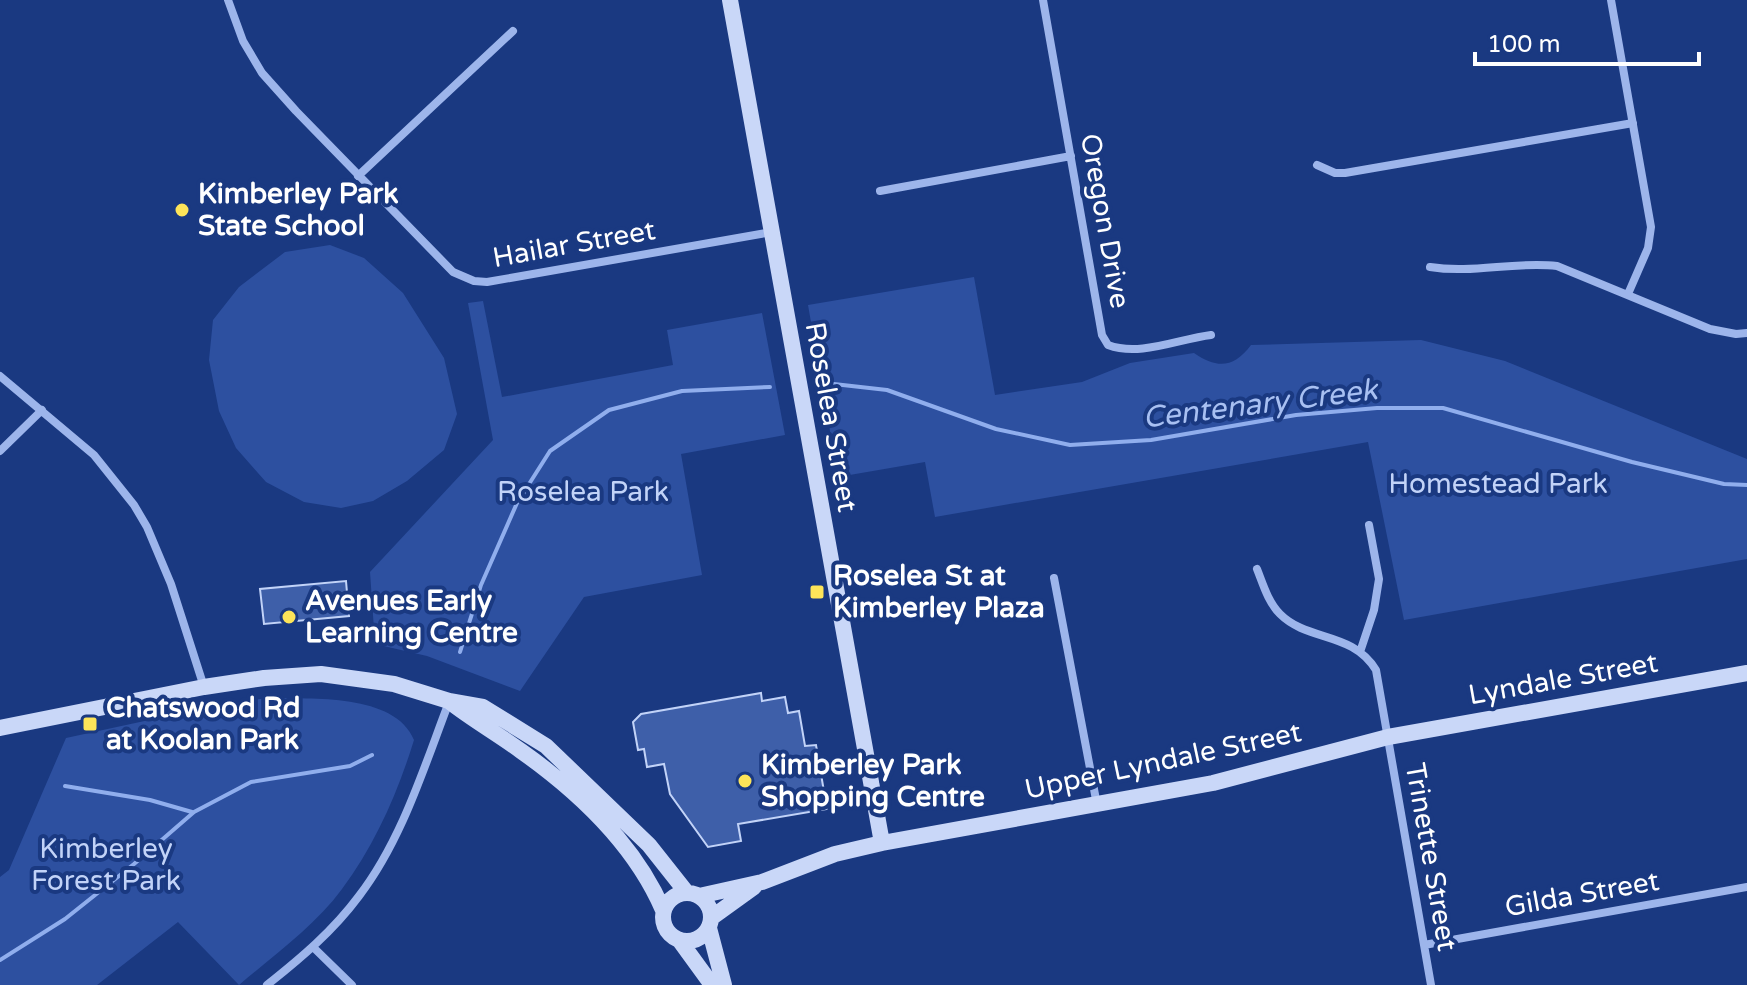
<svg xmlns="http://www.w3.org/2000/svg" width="1747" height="985" font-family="'Varela Round',sans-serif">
	<rect width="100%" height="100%" fill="#1a3981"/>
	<!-- green -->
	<path fill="#2d50a0" d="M330 245 364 258 403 293 444 358 457 414 444 450 407 481 373 501 341 508 304 502 266 482 236 448 219 411 209 360 213 320 239 287 285 252Z
		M974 277 995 395 1082 382 1130 363 1194 353C1217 369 1234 368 1251 345L1421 340 1505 361 1747 459V559L1404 620 1368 442 935 517 925 462 838 477 808 305Z
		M483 301 502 397 673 365 667 330 762 313 785 435 681 454 702 575 584 597 520 691 427 656 375 644 370 572 493 440 468 303Z
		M268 698C311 699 395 693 414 740 398 792 375 845 342 889 315 926 274 955 239 985L178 922 97 985H0V877L9 870 66 738 223 704Z"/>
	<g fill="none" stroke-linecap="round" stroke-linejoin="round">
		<!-- stream -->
		<path stroke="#90aeed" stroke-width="4" d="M825 383 887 390 996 429 1070 445 1151 440 1296 415 1377 408H1443L1632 462 1724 484 1747 485
			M460 652 481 585 517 503 550 451 609 410 682 391 770 387
			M65 786 150 800 192 812
			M0 960 65 919 134 864 194 812 251 782 350 766 372 755"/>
	</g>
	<!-- building -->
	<path fill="#3e5fa9" stroke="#c2d3f8" stroke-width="2" d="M346 581 349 616 264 624 260 589Z
		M761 693 762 701 785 697 788 713 799 711 805 746 816 745 827 809 738 824 741 841 708 847 670 794 664 764 647 767 644 749 638 750 633 722 641 714Z"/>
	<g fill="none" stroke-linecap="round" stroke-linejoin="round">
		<!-- street -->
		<path stroke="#9db5eb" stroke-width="8" d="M228 0 243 41 262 73 296 111 453 272 474 281 487 282 772 232
			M1043 0 1102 335 1108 345C1140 357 1178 339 1211 335
			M1611 0 1651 227 1648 248 1628 294
			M1317 165 1335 173H1345L1633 123
			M358 176 513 31
			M880 191 1071 156
			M1430 267C1473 274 1514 261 1557 266L1710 329 1736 334 1747 333
			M0 376 94 455 134 505 147 527 171 584 204 687
			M0 451 42 410
			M1257 569C1263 584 1268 602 1280 614 1308 642 1352 631 1376 670L1431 985
			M1054 578 1097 805
			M1360 652 1374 610 1379 579 1369 525
			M1424 945 1747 887
			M314 948 352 985
			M267 985C301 958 333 931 359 896 402 840 424 767 449 702"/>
		<!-- secondary -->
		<path stroke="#c9d7f8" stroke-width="16" d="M730 0 882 843
			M450 702C473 720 498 734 521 751 579 792 635 845 663 910
			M0 728 204 687 264 678 321 674 394 684 449 701 483 707 546 746 649 845 687 893
			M663 917a24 24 0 1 1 48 0a24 24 0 1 1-48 0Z
			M699 896 762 882 835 854 882 843 1213 783 1388 737 1747 673
			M711 918 754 887
			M709 928 724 985
			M680 941 712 985"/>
	</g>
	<!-- markers -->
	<g fill="#fde459" stroke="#1a3981" stroke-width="3">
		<circle cx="182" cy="210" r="8"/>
		<rect x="809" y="584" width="16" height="16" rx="4"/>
		<circle cx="289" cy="617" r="8"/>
		<rect x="82" y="716" width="16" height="16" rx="4"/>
		<circle cx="745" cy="781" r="8"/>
	</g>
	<g text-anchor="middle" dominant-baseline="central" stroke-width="8" stroke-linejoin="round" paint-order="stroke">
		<!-- poi labels -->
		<g font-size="28" font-weight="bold" fill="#fff" stroke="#1a3981" text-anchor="start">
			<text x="198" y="194">Kimberley Park<tspan x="198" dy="32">State School</tspan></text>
			<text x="833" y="576">Roselea St at<tspan x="833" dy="32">Kimberley Plaza</tspan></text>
			<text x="305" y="601">Avenues Early<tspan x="305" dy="32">Learning Centre</tspan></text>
			<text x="106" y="708">Chatswood Rd<tspan x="106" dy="32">at Koolan Park</tspan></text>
			<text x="761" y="765">Kimberley Park<tspan x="761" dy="32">Shopping Centre</tspan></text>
		</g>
		<!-- street labels -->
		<g font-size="28" fill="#fff" stroke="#1a3981">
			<text transform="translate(1105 221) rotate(80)">Oregon Drive</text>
			<text transform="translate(574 244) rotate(-10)">Hailar Street</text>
			<text transform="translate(831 417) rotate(80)">Roselea Street</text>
			<text transform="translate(1563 679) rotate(-10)">Lyndale Street</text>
			<text transform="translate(1163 761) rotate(-12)">Upper Lyndale Street</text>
			<text transform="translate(1431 857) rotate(80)">Trinette Street</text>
			<text transform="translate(1582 894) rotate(-10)">Gilda Street</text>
		</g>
		<!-- park labels -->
		<g font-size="28" fill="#c2d3f8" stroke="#1a3981">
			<text x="1498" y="484">Homestead Park</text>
			<text x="583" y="492">Roselea Park</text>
			<text x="106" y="849">Kimberley<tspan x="106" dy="32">Forest Park</tspan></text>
		</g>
		<!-- water labels -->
		<g font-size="30" font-style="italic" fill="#a8c0f2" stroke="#1a3981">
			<text transform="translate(1260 404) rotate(-7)">Centenary Creek</text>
		</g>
	</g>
	<!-- scale -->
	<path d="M1475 52v12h224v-12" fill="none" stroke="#ffffff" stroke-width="4"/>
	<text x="1487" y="52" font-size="24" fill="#ffffff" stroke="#1a3981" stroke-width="6" paint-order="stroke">100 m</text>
</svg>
